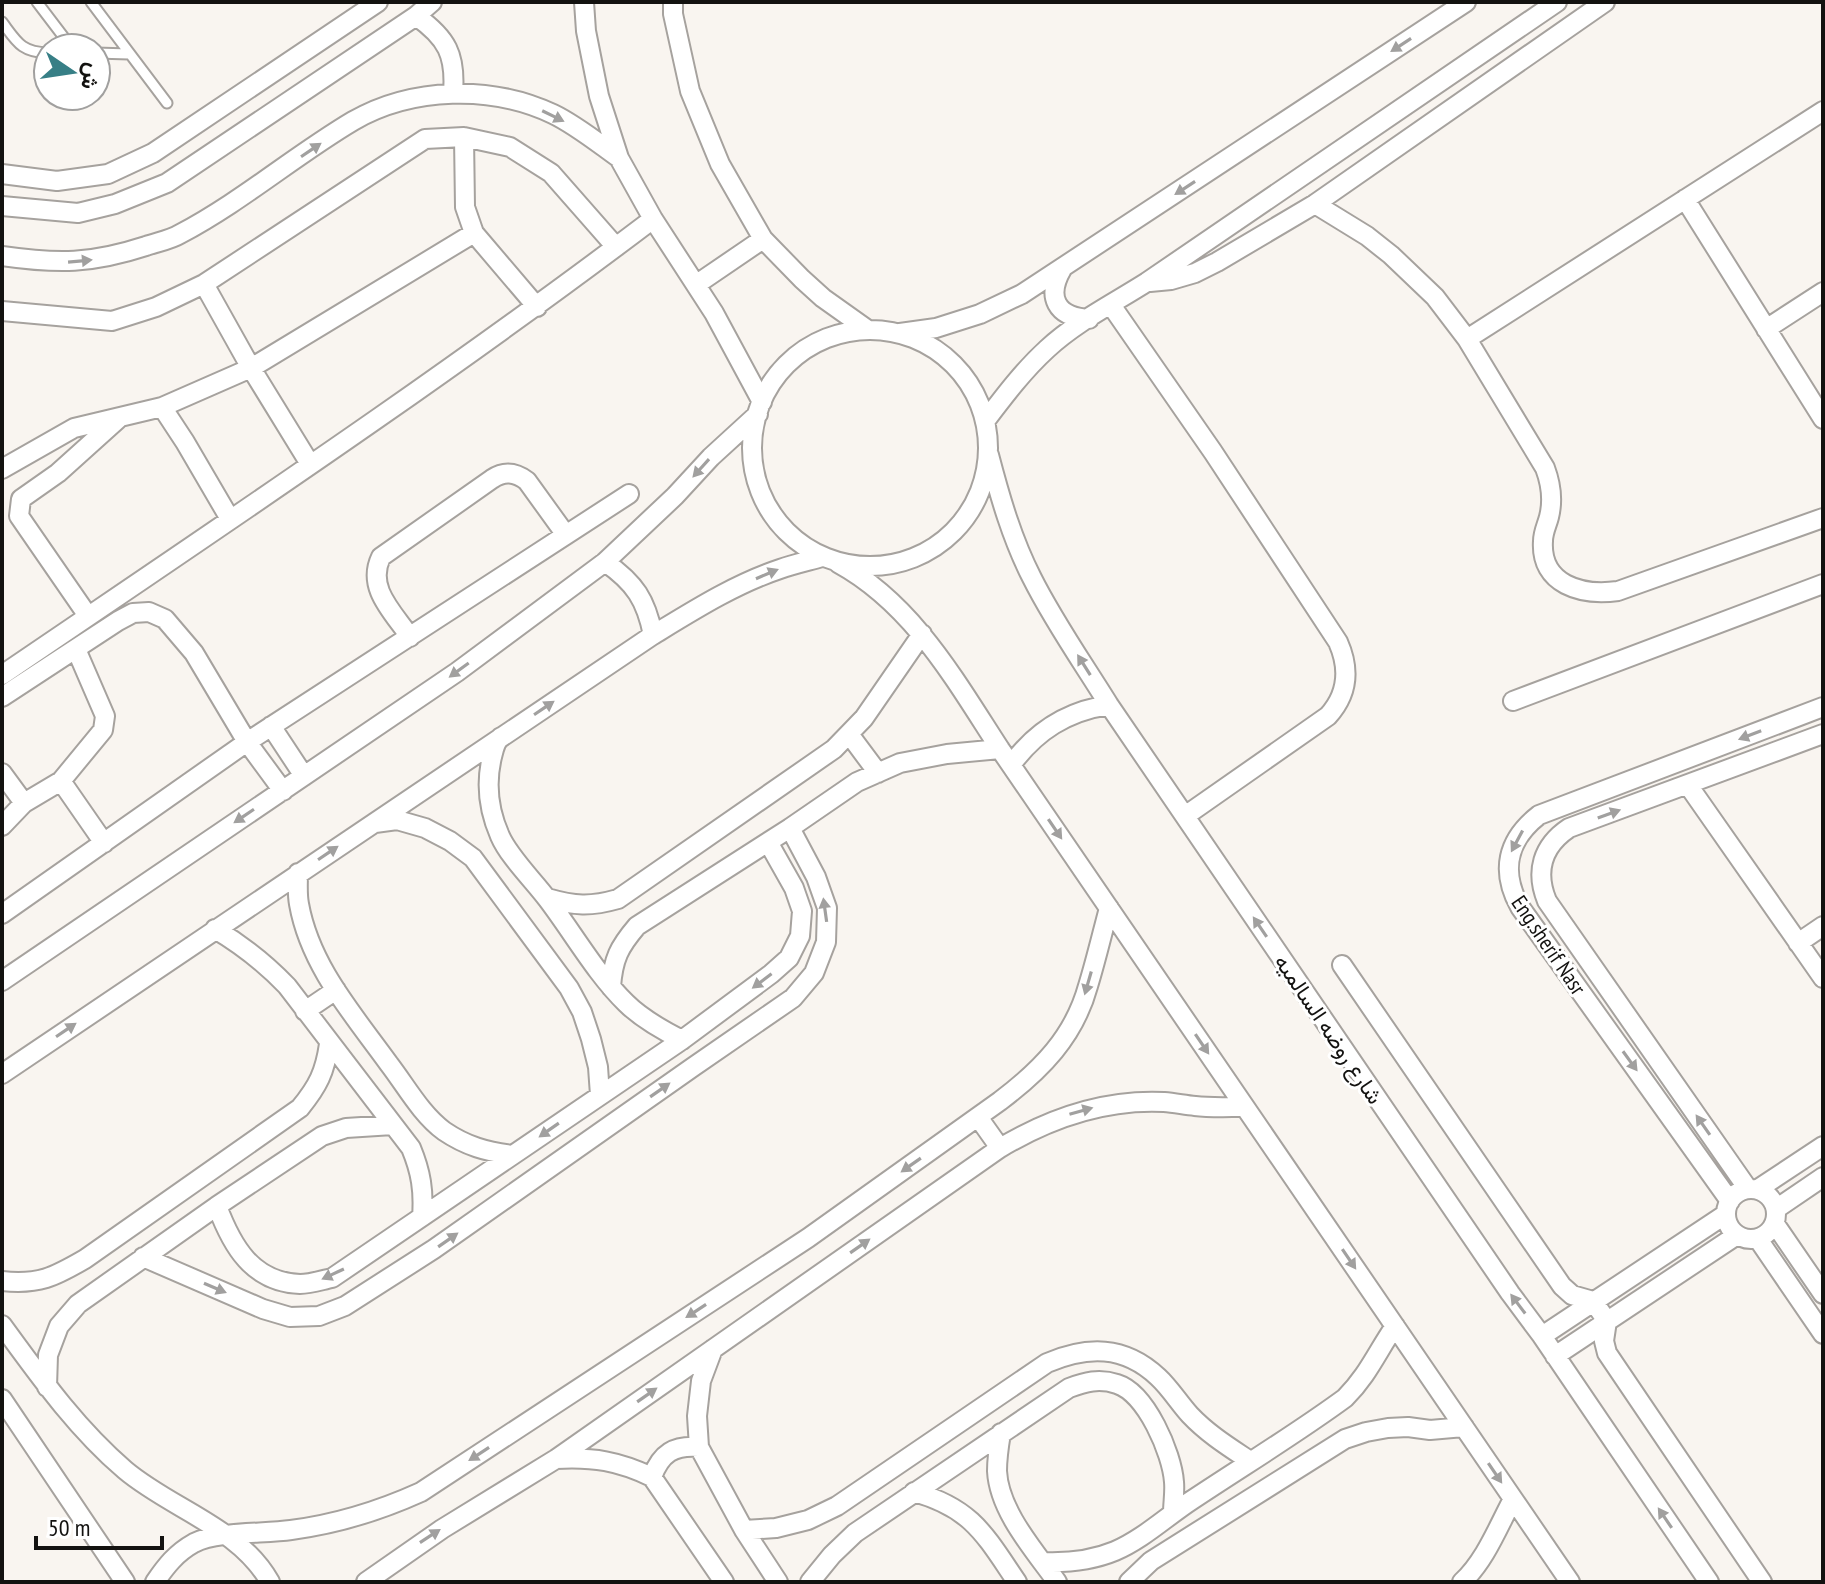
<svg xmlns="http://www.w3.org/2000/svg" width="1825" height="1584" font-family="'PT Sans Narrow',Vazirmatn,sans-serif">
	<rect width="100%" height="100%" fill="#f9f5f0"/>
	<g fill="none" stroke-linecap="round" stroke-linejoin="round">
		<!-- service casing -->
		<g stroke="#a6a29e" stroke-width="13">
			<path id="service" d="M37 2 72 48
				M91 2 167 103
				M2 22C17 42 21 52 48 53
				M96 53 129 54"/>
		</g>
		<!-- minor casing -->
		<g stroke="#a6a29e" stroke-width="22">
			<path id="minor" d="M584 2 586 31 599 96 619 158 653 219 714 313 762 402
				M673 2V14L690 91 720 164 763 239 802 279 823 298 868 330
				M416 16C447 38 456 55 453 93
				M464 137 465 207 474 233 537 307
				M2 174 57 181 108 174 153 153 378 2
				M1685 199 1823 419
				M1315 204 1367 236 1391 255 1435 297 1467 339 1545 468C1551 484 1553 501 1549 517 1547 525 1543 532 1543 541 1540 585 1582 596 1618 591L1823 518
				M2 206 78 213 115 204 167 183 416 16 432 2
				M2 256C58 264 91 264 146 246 157 242 170 240 180 234 241 202 294 156 353 121 412 87 492 85 553 114 576 125 598 143 619 158
				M1062 269C1046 297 1056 317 1089 319
				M1150 282 1171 280 1195 273 1217 262 1315 204 1605 2
				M204 284 251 368 310 464
				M697 284 763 239
				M1111 305 1213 452 1338 642C1350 669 1348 694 1328 716L1185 816
				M2 311 112 321 156 307 204 284 425 139 464 137 510 147 551 173 616 247
				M1766 329 1823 292
				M752 448a118 118 0 1 1 236 0a118 118 0 1 1-236 0Z
				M900 333 936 328 980 314 1022 294 1466 2
				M1467 339 1823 111
				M162 407 251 368 474 233
				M986 420C1005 395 1024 370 1047 349 1076 322 1114 303 1147 282L1557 2
				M989 455C1000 497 1012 539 1032 578 1054 622 1083 663 1109 705L1510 1293 1542 1336 1709 1582
				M2 469 74 428 162 407 185 442 230 519
				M605 562C635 583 646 600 653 635
				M838 563C913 604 955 680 1000 749L1570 1582
				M88 616 19 516 21 499 58 473 118 419
				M410 637C393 612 366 588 381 557L492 479C504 471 515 472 527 481L566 535
				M2 675C221 526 442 379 653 219
				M2 697 118 621 133 613 149 612 165 619 194 653 247 742 283 791
				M1513 701 1823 584
				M271 726 304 776
				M849 734 878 773
				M501 737C495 742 495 746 493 753 485 782 488 809 500 836 509 857 534 881 548 900 573 933 597 975 626 1003 642 1019 662 1030 682 1040
				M1011 765C1036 731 1067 711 1109 705
				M2 773 24 803
				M61 781 104 843
				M1688 785 1823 978
				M375 823 397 820 425 828 450 841 473 858 569 988 582 1012 591 1039 598 1067 600 1095
				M2 826 24 803 61 781 103 730 105 716 76 649
				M298 873C298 883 297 894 299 904 310 966 353 1014 389 1064 406 1086 421 1114 444 1131 466 1146 487 1152 513 1155
				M547 898C575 906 590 907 618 899L834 749 864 718 922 634
				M2 914 247 742 629 494
				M215 929C242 945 265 963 287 986L411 1148C421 1172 424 1191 422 1217
				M1798 943 1823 926
				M1342 965 1562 1286 1572 1295 1593 1301 1607 1321 1604 1341 1607 1353 1762 1582
				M2 981 457 672 605 562 675 496 711 457 758 414
				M611 987C613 959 619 947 637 926L790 828 857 782 900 763 947 754 1000 749
				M305 1011 336 990
				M2 1074 653 635C694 610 735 584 780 569 794 564 808 561 822 557
				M978 1117 1000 1148
				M1726 1214a25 25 0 1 1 50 0a25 25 0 1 1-50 0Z
				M1748 1189 1547 901C1535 872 1542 846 1569 828L1823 734
				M1758 1189 1823 1146
				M1730 1201 1520 907C1500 871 1507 840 1539 815L1823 707
				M217 1206C232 1246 252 1282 300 1284 311 1284 322 1280 332 1278L682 1040 771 974 789 958 800 936 802 911 794 888 768 842
				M1776 1209 1823 1177
				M1775 1224 1823 1294
				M1758 1239 1823 1334
				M143 1257 263 1309 290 1317 319 1316 345 1306 434 1249 693 1067 793 998 814 973 826 942 827 908 816 877 790 828
				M2 1281C39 1285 54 1277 85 1259L300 1108C318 1086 325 1072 329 1044
				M2 1325C40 1377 76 1428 125 1470 171 1509 239 1527 270 1582
				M1542 1336 1726 1214
				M713 1349 701 1381 697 1416 699 1447 744 1530 778 1582
				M1555 1356 1737 1235
				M47 1387 48 1355 59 1326 78 1304 217 1206 322 1136 346 1128 393 1125
				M2 1399 125 1582
				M1001 1433C999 1445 997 1458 997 1471 999 1511 1034 1550 1057 1582
				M556 1459C594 1457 618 1461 652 1477L724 1582
				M652 1477C661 1453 674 1445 699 1447
				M914 1492C972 1508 985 1535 1017 1582
				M744 1530 776 1528 808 1520 837 1506 1047 1363C1087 1346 1124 1345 1158 1377 1170 1388 1179 1403 1190 1415 1208 1434 1229 1447 1250 1461
				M1043 1562C1068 1563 1091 1561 1115 1551 1143 1539 1166 1517 1192 1500 1243 1466 1296 1434 1345 1398 1368 1375 1377 1352 1395 1326
				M155 1582C166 1566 176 1553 194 1543 217 1531 264 1534 291 1530 337 1524 379 1511 421 1492L808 1238 1000 1101C1041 1070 1074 1037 1088 986 1096 960 1102 934 1109 908
				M366 1582 442 1529 556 1459 1000 1148C1050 1118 1104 1099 1164 1102 1175 1103 1185 1105 1195 1106 1211 1108 1228 1107 1245 1107
				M810 1582 832 1555 855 1533 1069 1388C1085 1382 1099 1378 1117 1384 1146 1393 1172 1453 1174 1482 1175 1492 1173 1503 1173 1513
				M1129 1582 1151 1561 1345 1439 1366 1432 1388 1428 1408 1427 1430 1430 1464 1427
				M1462 1582C1485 1561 1498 1527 1513 1499"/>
		</g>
		<!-- service -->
		<use href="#service" stroke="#fff" stroke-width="9"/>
		<!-- minor -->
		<use href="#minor" stroke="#fff" stroke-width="18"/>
	</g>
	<!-- one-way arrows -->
	<defs><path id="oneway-solid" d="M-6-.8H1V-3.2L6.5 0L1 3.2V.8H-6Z" transform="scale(2)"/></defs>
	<g fill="#a1a09f">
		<use href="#oneway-solid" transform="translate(1401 45) rotate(147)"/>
		<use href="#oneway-solid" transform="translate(553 116) rotate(26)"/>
		<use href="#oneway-solid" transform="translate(311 150) rotate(-34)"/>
		<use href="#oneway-solid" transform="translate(1185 188) rotate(147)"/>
		<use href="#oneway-solid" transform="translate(80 261) rotate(-5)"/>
		<use href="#oneway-solid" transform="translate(701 468) rotate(132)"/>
		<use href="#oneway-solid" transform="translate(767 574) rotate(-23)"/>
		<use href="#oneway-solid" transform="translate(1084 665) rotate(-122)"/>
		<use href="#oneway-solid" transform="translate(459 670) rotate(144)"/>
		<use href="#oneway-solid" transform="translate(544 708) rotate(-34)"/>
		<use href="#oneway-solid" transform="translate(1750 735) rotate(159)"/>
		<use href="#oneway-solid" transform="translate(1609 814) rotate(-20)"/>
		<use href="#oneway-solid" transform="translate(244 816) rotate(146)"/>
		<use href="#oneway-solid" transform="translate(1055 829) rotate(56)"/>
		<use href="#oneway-solid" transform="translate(1517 841) rotate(118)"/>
		<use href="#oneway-solid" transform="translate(328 853) rotate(-34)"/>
		<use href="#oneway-solid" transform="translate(825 910) rotate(-98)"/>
		<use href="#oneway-solid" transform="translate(1260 927) rotate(-124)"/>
		<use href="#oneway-solid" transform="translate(762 981) rotate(143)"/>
		<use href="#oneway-solid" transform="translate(1088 983) rotate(106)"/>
		<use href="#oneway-solid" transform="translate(66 1030) rotate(-34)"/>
		<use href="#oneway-solid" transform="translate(1202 1044) rotate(56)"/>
		<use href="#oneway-solid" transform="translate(1630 1061) rotate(54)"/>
		<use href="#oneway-solid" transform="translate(660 1090) rotate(-35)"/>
		<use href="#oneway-solid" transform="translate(1081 1111) rotate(-16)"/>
		<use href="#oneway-solid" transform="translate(1703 1125) rotate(-125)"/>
		<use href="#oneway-solid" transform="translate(549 1130) rotate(145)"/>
		<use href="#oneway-solid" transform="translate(911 1165) rotate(145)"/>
		<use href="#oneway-solid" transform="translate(448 1240) rotate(-35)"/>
		<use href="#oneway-solid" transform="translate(860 1246) rotate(-35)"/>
		<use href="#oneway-solid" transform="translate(1349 1259) rotate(56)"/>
		<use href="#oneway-solid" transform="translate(333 1274) rotate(155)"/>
		<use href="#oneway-solid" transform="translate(215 1288) rotate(23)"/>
		<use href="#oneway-solid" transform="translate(1518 1304) rotate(-127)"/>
		<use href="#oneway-solid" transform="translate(696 1311) rotate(147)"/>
		<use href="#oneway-solid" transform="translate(647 1395) rotate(-35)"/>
		<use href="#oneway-solid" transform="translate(479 1454) rotate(147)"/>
		<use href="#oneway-solid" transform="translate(1495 1473) rotate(56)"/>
		<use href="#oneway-solid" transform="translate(1665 1518) rotate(-124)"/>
		<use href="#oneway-solid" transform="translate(430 1536) rotate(-33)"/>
	</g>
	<g text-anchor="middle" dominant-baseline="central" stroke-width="6" stroke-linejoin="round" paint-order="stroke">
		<!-- street labels -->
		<g font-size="22" fill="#131210" stroke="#fff">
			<text transform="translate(1549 945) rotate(56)">Eng.sherif Nasr</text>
			<text transform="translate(1329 1029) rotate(56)">شارع روضه السالميه</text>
		</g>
	</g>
	<!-- border -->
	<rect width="1825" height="1584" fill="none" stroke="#131210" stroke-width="8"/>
	<!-- north arrow -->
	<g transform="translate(72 72) rotate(103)"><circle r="38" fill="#ffffff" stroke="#a1a09f" stroke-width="2"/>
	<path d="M0-6L14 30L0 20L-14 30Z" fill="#377f86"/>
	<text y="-12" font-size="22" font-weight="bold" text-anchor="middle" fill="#131210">ش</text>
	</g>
	<!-- scale -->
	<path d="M36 1536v12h126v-12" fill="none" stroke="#131210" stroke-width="4"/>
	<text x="48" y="1536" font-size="24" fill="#131210" stroke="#ffffff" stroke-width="6" paint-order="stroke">50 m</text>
</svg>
